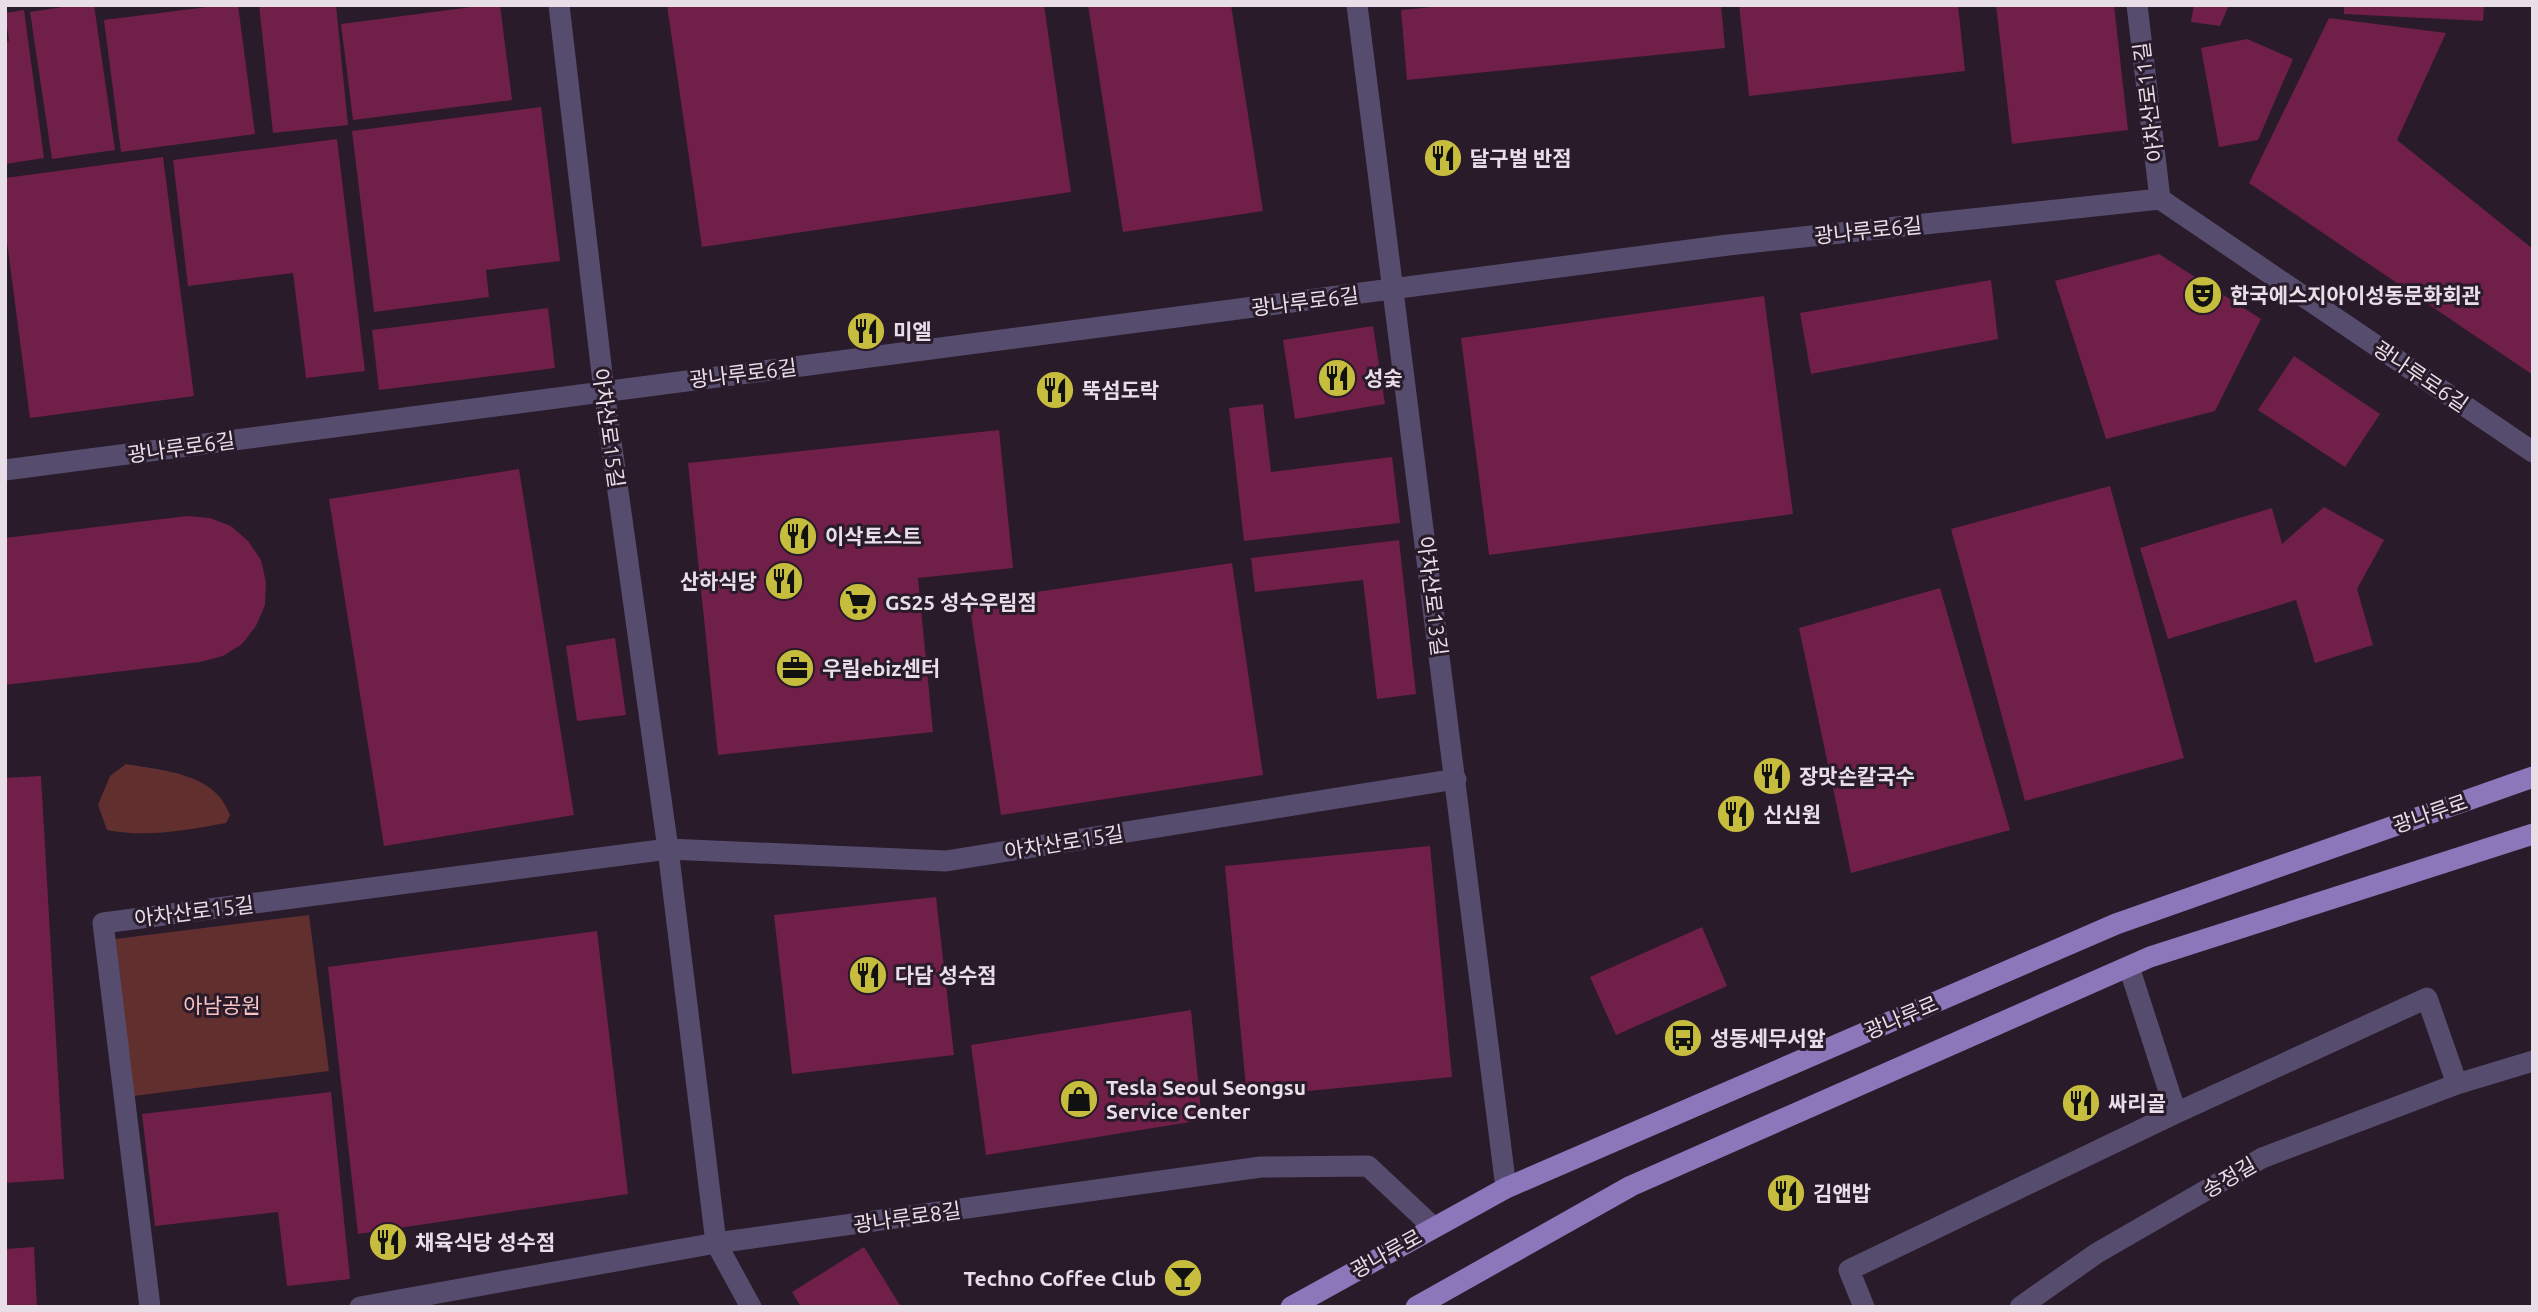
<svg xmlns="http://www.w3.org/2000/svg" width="2538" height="1312" font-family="Ubuntu,'Noto Sans KR',sans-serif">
	<rect width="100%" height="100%" fill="#291b2a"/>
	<!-- green -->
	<path fill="#622f2f" d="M126 764C165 771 215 773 230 815L226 823C187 830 147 838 107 830L98 805 110 776Z
		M309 915 329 1071 134 1096 115 939Z"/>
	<!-- building -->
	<path fill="#701f48" d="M76 5H94L115 150 52 159 30 12Z
		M223 5H238L255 134 121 152 104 20Z
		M259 5H336L348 125 273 133Z
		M487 5H500L512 100 353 120 341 24Z
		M667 5H1044L1071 192 702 247Z
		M1088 5H1231L1263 211 1123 232Z
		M1453 5H1721L1725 48 1407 80 1401 10Z
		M1739 5H1958L1965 71 1749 96Z
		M1996 5H2114L2128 130 2012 144Z
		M2194 5H2229L2220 26 2191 22Z
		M2344 5H2484L2483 21 2344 14Z
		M24 10 44 158 5 164V41H9L5 13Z
		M2329 18 2446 33 2397 140 2533 249V375L2249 183Z
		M2247 39 2293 59 2258 140 2219 147 2201 48Z
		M541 107 560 261 486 270 489 297 374 312 352 131Z
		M337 139 365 371 306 378 293 273 188 286 173 160Z
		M163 157 194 396 30 418 5 227V178Z
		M2159 254 2261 319 2215 411 2106 439 2055 281Z
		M1991 280 1998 339 1811 374 1800 313Z
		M1764 296 1793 514 1489 555 1461 338Z
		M548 308 555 368 379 390 372 330Z
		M1373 326 1385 404 1295 419 1283 340Z
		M2294 356 2380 414 2345 467 2258 410Z
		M1263 404 1271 472 1392 457 1400 523 1244 541 1229 408Z
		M999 430 1013 568 918 578 933 732 718 755 688 463Z
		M519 469 574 815 384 846 329 499Z
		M2110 486 2184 758 2025 801 1951 529Z
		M2324 507 2384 540 2357 589 2373 645 2315 663 2296 600 2168 639 2140 548 2272 508 2282 544Z
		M187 516 210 518 231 526 248 541 261 560 266 582 265 605 256 626 242 644 223 656 200 662 5 685V538Z
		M1399 540 1416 694 1377 699 1363 580 1255 592 1251 558Z
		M1232 563 1263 775 1001 815 969 602Z
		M1940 588 2010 830 1851 873 1799 628Z
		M615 638 626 715 577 721 566 646Z
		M41 776 64 1179 5 1183V778Z
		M1430 846 1452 1077 1247 1097 1225 866Z
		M936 897 954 1055 792 1074 774 915Z
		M1702 927 1727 986 1616 1035 1590 977Z
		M597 931 628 1194 358 1234 328 967Z
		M1191 1010 1202 1120 986 1155 971 1045Z
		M331 1092 350 1279 287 1286 278 1212 155 1226 142 1114Z
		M34 1247 37 1307H5V1249Z
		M864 1247 901 1307H801L792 1292Z"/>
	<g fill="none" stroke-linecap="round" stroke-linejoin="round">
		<!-- minor -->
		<path stroke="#564d6e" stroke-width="21" d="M559 5 604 391 668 849 716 1243 751 1307
			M1357 5 1506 1188
			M2137 5 2160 199
			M5 470 1728 245 2160 199 2533 452
			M2129 967 2176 1113
			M150 1307 103 923 668 849 946 861 1456 779
			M360 1307 716 1243 1261 1167 1368 1166 1433 1227
			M1864 1307 1849 1270 2176 1113 2427 998 2457 1084
			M2020 1307 2097 1253 2262 1158 2457 1084 2533 1061"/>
		<!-- major -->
		<path stroke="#8c77bb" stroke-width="21" d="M1291 1307 1506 1188 2116 924 2533 777
			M1416 1307 1631 1186 2150 957 2533 834"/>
	</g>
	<!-- icons -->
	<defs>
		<g id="restaurant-disc" transform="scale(2.0125)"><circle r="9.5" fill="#c6bc3d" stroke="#291b2a"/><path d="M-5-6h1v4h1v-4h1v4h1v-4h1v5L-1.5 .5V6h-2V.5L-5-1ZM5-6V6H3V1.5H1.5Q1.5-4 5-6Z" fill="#111"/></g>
		<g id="theatre-disc" transform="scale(2.0125)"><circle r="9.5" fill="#c6bc3d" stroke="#291b2a"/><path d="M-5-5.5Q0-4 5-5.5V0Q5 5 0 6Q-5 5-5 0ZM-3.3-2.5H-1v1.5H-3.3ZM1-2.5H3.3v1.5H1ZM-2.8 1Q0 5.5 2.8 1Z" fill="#111"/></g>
		<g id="supermarket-disc" transform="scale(2.0125)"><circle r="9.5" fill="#c6bc3d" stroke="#291b2a"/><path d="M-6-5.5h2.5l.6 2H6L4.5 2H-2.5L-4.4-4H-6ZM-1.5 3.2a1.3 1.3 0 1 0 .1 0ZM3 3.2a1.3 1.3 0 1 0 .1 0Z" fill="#111"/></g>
		<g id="office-disc" transform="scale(2.0125)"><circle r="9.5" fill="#c6bc3d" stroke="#291b2a"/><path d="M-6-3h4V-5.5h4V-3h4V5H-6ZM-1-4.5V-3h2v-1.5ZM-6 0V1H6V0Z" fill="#111"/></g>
		<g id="bus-disc" transform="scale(2.0125)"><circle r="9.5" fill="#c6bc3d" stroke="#291b2a"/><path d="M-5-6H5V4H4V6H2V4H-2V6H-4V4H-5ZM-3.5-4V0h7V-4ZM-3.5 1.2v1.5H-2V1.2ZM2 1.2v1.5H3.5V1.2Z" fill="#111"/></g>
		<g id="shop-disc" transform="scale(2.0125)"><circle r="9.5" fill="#c6bc3d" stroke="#291b2a"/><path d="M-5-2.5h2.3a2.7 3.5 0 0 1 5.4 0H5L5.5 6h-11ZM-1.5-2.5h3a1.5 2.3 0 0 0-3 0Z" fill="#111"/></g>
		<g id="bar-disc" transform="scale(2.0125)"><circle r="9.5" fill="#c6bc3d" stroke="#291b2a"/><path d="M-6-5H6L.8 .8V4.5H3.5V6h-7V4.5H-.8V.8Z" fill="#111"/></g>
	</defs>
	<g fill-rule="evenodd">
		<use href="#restaurant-disc" x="1443" y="158"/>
		<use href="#theatre-disc" x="2203" y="295"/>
		<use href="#restaurant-disc" x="866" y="331"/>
		<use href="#restaurant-disc" x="1337" y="378"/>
		<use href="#restaurant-disc" x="1055" y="390"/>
		<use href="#restaurant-disc" x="798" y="536"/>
		<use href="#restaurant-disc" x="784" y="581"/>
		<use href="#supermarket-disc" x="858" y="602"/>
		<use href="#office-disc" x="795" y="668"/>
		<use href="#restaurant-disc" x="1772" y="776"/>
		<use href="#restaurant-disc" x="1736" y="814"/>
		<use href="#restaurant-disc" x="868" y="975"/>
		<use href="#bus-disc" x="1683" y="1038"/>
		<use href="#shop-disc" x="1079" y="1099"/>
		<use href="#restaurant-disc" x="2081" y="1103"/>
		<use href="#restaurant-disc" x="1786" y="1193"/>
		<use href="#restaurant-disc" x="388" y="1242"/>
		<use href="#bar-disc" x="1183" y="1278"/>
	</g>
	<g text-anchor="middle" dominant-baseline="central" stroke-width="6" stroke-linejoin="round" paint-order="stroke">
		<!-- street labels -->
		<g font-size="21" fill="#e8dee8" stroke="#291b2a">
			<text transform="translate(2148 102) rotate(-97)">아차산로11길</text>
			<text transform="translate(1868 230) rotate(-6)">광나루로6길</text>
			<text transform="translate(1305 301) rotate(-7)">광나루로6길</text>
			<text transform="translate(743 373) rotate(-7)">광나루로6길</text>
			<text transform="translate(2421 376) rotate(34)">광나루로6길</text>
			<text transform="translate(609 428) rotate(82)">아차산로15길</text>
			<text transform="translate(181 447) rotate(-8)">광나루로6길</text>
			<text transform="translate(1433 596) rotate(83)">아차산로13길</text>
			<text transform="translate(2430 813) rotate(-19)">광나루로</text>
			<text transform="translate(1064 842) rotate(-9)">아차산로15길</text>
			<text transform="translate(194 911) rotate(-7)">아차산로15길</text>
			<text transform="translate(1901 1017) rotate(-23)">광나루로</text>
			<text transform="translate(2229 1177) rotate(-30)">송정길</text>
			<text transform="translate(907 1217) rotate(-8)">광나루로8길</text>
			<text transform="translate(1386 1253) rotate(-29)">광나루로</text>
		</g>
		<!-- poi labels -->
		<g font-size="21" font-weight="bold" fill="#e8dee8" stroke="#291b2a" text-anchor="start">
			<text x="1470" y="158">달구벌 반점</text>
			<text x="2230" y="295">한국에스지아이성동문화회관</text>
			<text x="893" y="331">미엘</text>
			<text x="1364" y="378">성숯</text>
			<text x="1082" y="390">뚝섬도락</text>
			<text x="825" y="536">이삭토스트</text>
			<text x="757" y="581" text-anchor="end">산하식당</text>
			<text x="885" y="602">GS25 성수우림점</text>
			<text x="822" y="668">우림ebiz센터</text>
			<text x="1799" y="776">장맛손칼국수</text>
			<text x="1763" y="814">신신원</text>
			<text x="895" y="975">다담 성수점</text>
			<text x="1710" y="1038">성동세무서앞</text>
			<text x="1106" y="1087">Tesla Seoul Seongsu<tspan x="1106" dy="24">Service Center</tspan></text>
			<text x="2108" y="1103">싸리골</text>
			<text x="1813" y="1193">김앤밥</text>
			<text x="415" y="1242">채육식당 성수점</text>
			<text x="1156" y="1278" text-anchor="end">Techno Coffee Club</text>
		</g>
		<!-- park labels -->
		<g font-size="21" fill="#f8c3c1" stroke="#291b2a">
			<text x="222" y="1005">아남공원</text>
		</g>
	</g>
	<!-- border -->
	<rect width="2538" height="1312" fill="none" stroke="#e8dee8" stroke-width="14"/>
</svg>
